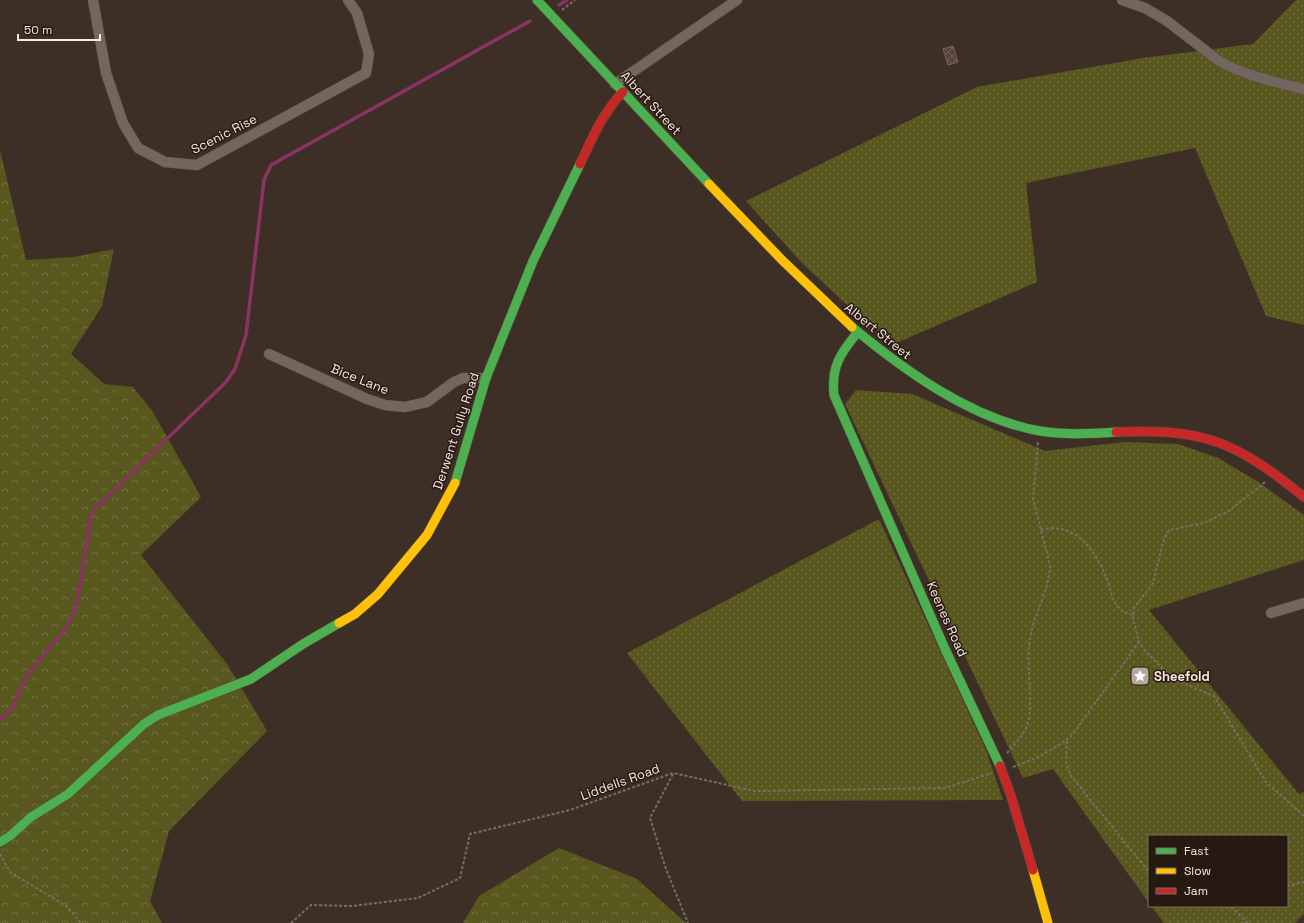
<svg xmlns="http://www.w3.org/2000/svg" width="1304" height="923" font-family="'Space Grotesk',sans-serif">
	<defs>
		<pattern id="grass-dots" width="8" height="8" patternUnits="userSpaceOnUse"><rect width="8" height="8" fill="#58571e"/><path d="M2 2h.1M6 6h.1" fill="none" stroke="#716f3e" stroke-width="1.8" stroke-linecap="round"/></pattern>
		<pattern id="forest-crowns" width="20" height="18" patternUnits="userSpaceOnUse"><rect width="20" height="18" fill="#58571e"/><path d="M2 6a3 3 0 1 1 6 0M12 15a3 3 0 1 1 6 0" fill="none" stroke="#716f3e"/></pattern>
		<pattern id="building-cross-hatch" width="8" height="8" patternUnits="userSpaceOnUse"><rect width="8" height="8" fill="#5b413a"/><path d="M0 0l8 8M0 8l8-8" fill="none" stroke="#735c56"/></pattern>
	</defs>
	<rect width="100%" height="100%" fill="#3e2f26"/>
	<!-- grass -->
	<path fill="url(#grass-dots)" d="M1296 0H1304V325L1266 316 1195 148 1026 183 1037 282 894 344 846 304 802 263 746 201 977 87 1143 58 1253 44Z
		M856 390 912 394 1045 451 1124 442 1178 444 1218 458 1257 481 1304 515V560L1149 610 1299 794 1304 792V914L1295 923H1164L1151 906H1287V836H1149V903L1053 769 1023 778 845 404Z
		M879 519 986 750 1003 800 742 801 627 653Z"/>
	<!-- forest -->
	<path fill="url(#forest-crowns)" d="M0 150 26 260 74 257 114 249 102 306 71 354 104 384 133 387 153 412 201 497 141 555 227 664 267 731 169 831 150 901 162 923H0Z
		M559 848 637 879 686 923H463L479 896Z"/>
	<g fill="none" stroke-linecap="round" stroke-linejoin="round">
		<!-- stream -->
		<path stroke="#8b3361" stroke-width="3.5" d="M559 5 567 0
			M0 720 12 708 27 676 64 630 73 615 80 587 90 518 93 510 226 382 235 369 246 335 264 180 271 165 530 21"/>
	</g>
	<!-- building -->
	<path fill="url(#building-cross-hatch)" stroke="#746560" d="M953 46 958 62 948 65 943 49Z"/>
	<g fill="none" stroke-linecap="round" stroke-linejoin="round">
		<!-- street casing -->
		<g stroke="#5b4e46" stroke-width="11">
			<path id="street" d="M93 0 106 73 123 123 138 148 165 162 197 165 366 73 369 54 357 13 348 0
				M1122 0 1145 8 1167 21 1219 61C1246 76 1275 82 1304 89
				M615 84 737 0
				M269 354 367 399 385 405 405 407 427 402 454 382 463 378H486
				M1271 613 1304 603"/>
		</g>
		<!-- fast casing -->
		<g stroke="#5b4e46" stroke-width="10">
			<path id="fast" d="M537 0 709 184
				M852 327C904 370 971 419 1040 431 1065 435 1091 434 1116 432
				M857 333C840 354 831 367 834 395L945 649 1000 766
				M455 483 486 378 533 261 580 164
				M0 842 10 836 31 817 68 794 144 724 158 715 251 679 303 644 339 623"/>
		</g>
		<!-- slow casing -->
		<g stroke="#5b4e46" stroke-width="10">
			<path id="slow" d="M709 184 782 260 852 327
				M339 623 355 614 378 594 427 535 455 483
				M1033 870 1048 923"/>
		</g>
		<!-- jam casing -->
		<g stroke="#5b4e46" stroke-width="10">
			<path id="jam" d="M580 164C592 139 603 112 623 92
				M1116 432C1205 428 1236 442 1304 497
				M1000 766 1011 796 1033 870"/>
		</g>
		<!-- path -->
		<path stroke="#796d67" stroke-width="2" stroke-dasharray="3 2" stroke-linecap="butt" d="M562 10 575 0
			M1265 482 1229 511 1204 523 1169 530 1163 542 1153 583 1134 608 1133 619 1139 642 1145 651 1173 679 1214 696 1266 782 1304 816
			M1041 530C1074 521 1095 549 1106 577 1110 586 1111 597 1117 606 1121 611 1126 613 1133 615
			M1067 741 1066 763 1071 776 1149 872
			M1007 753C1015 744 1024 735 1028 723 1033 704 1027 669 1029 647 1031 618 1049 594 1050 565L1033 499 1038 442
			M1013 767 1039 757 1070 738 1139 642
			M673 774 650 818 666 869 688 923
			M0 854 10 872 66 906 81 923
			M1287 886 1304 882
			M1215 906 1224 908 1234 906
			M1231 907 1248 923
			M291 923 311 905 352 906 418 898 460 878 470 834 570 810 673 773 755 791 945 788 992 773"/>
		<!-- street -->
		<use href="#street" stroke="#72665e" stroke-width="10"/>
		<!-- fast -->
		<use href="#fast" stroke="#4caf50" stroke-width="9"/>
		<!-- slow -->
		<use href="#slow" stroke="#ffc107" stroke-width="9"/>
		<!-- jam -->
		<use href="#jam" stroke="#c62828" stroke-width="9"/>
	</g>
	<!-- icons -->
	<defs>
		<g id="sight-square" transform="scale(1)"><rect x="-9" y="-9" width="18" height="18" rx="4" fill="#b9a79e" stroke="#261911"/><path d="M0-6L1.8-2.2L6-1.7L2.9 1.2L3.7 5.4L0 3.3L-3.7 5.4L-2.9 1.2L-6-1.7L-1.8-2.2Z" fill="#fff"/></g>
	</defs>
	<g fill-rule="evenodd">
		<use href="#sight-square" x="1140" y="676"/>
	</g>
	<g text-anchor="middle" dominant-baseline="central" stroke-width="3" stroke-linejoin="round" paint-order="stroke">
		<!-- street labels -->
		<g font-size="13" fill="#fbe8de" stroke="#261911">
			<text transform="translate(651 103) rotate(47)">Albert Street</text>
			<text transform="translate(224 134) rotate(-27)">Scenic Rise</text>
			<text transform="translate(878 331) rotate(39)">Albert Street</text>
			<text transform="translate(360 379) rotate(22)">Bice Lane</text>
			<text transform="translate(456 431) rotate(-72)">Derwent Gully Road</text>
			<text transform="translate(947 619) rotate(66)">Keenes Road</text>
			<text transform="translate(620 782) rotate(-20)">Liddells Road</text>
		</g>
		<!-- poi labels -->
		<g font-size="13" font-weight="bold" fill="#fbe8de" stroke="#261911" text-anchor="start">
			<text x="1154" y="676">Sheefold</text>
		</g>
	</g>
	<!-- legend -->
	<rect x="1148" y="835" width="140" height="72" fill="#261911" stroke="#7b6c63"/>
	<rect x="1156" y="848" width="20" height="6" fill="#4caf50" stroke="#7b6c63"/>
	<text x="1184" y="855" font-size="12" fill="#fbe8de">Fast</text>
	<rect x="1156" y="868" width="20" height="6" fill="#ffc107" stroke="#7b6c63"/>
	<text x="1184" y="875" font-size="12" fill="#fbe8de">Slow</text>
	<rect x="1156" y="888" width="20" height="6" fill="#c62828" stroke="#7b6c63"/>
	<text x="1184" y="895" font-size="12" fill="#fbe8de">Jam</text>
	<!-- scale -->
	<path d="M18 34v6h82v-6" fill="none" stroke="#fbe8de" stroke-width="2"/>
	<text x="24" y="34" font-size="12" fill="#fbe8de" stroke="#261911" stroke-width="3" paint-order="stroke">50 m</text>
</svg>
